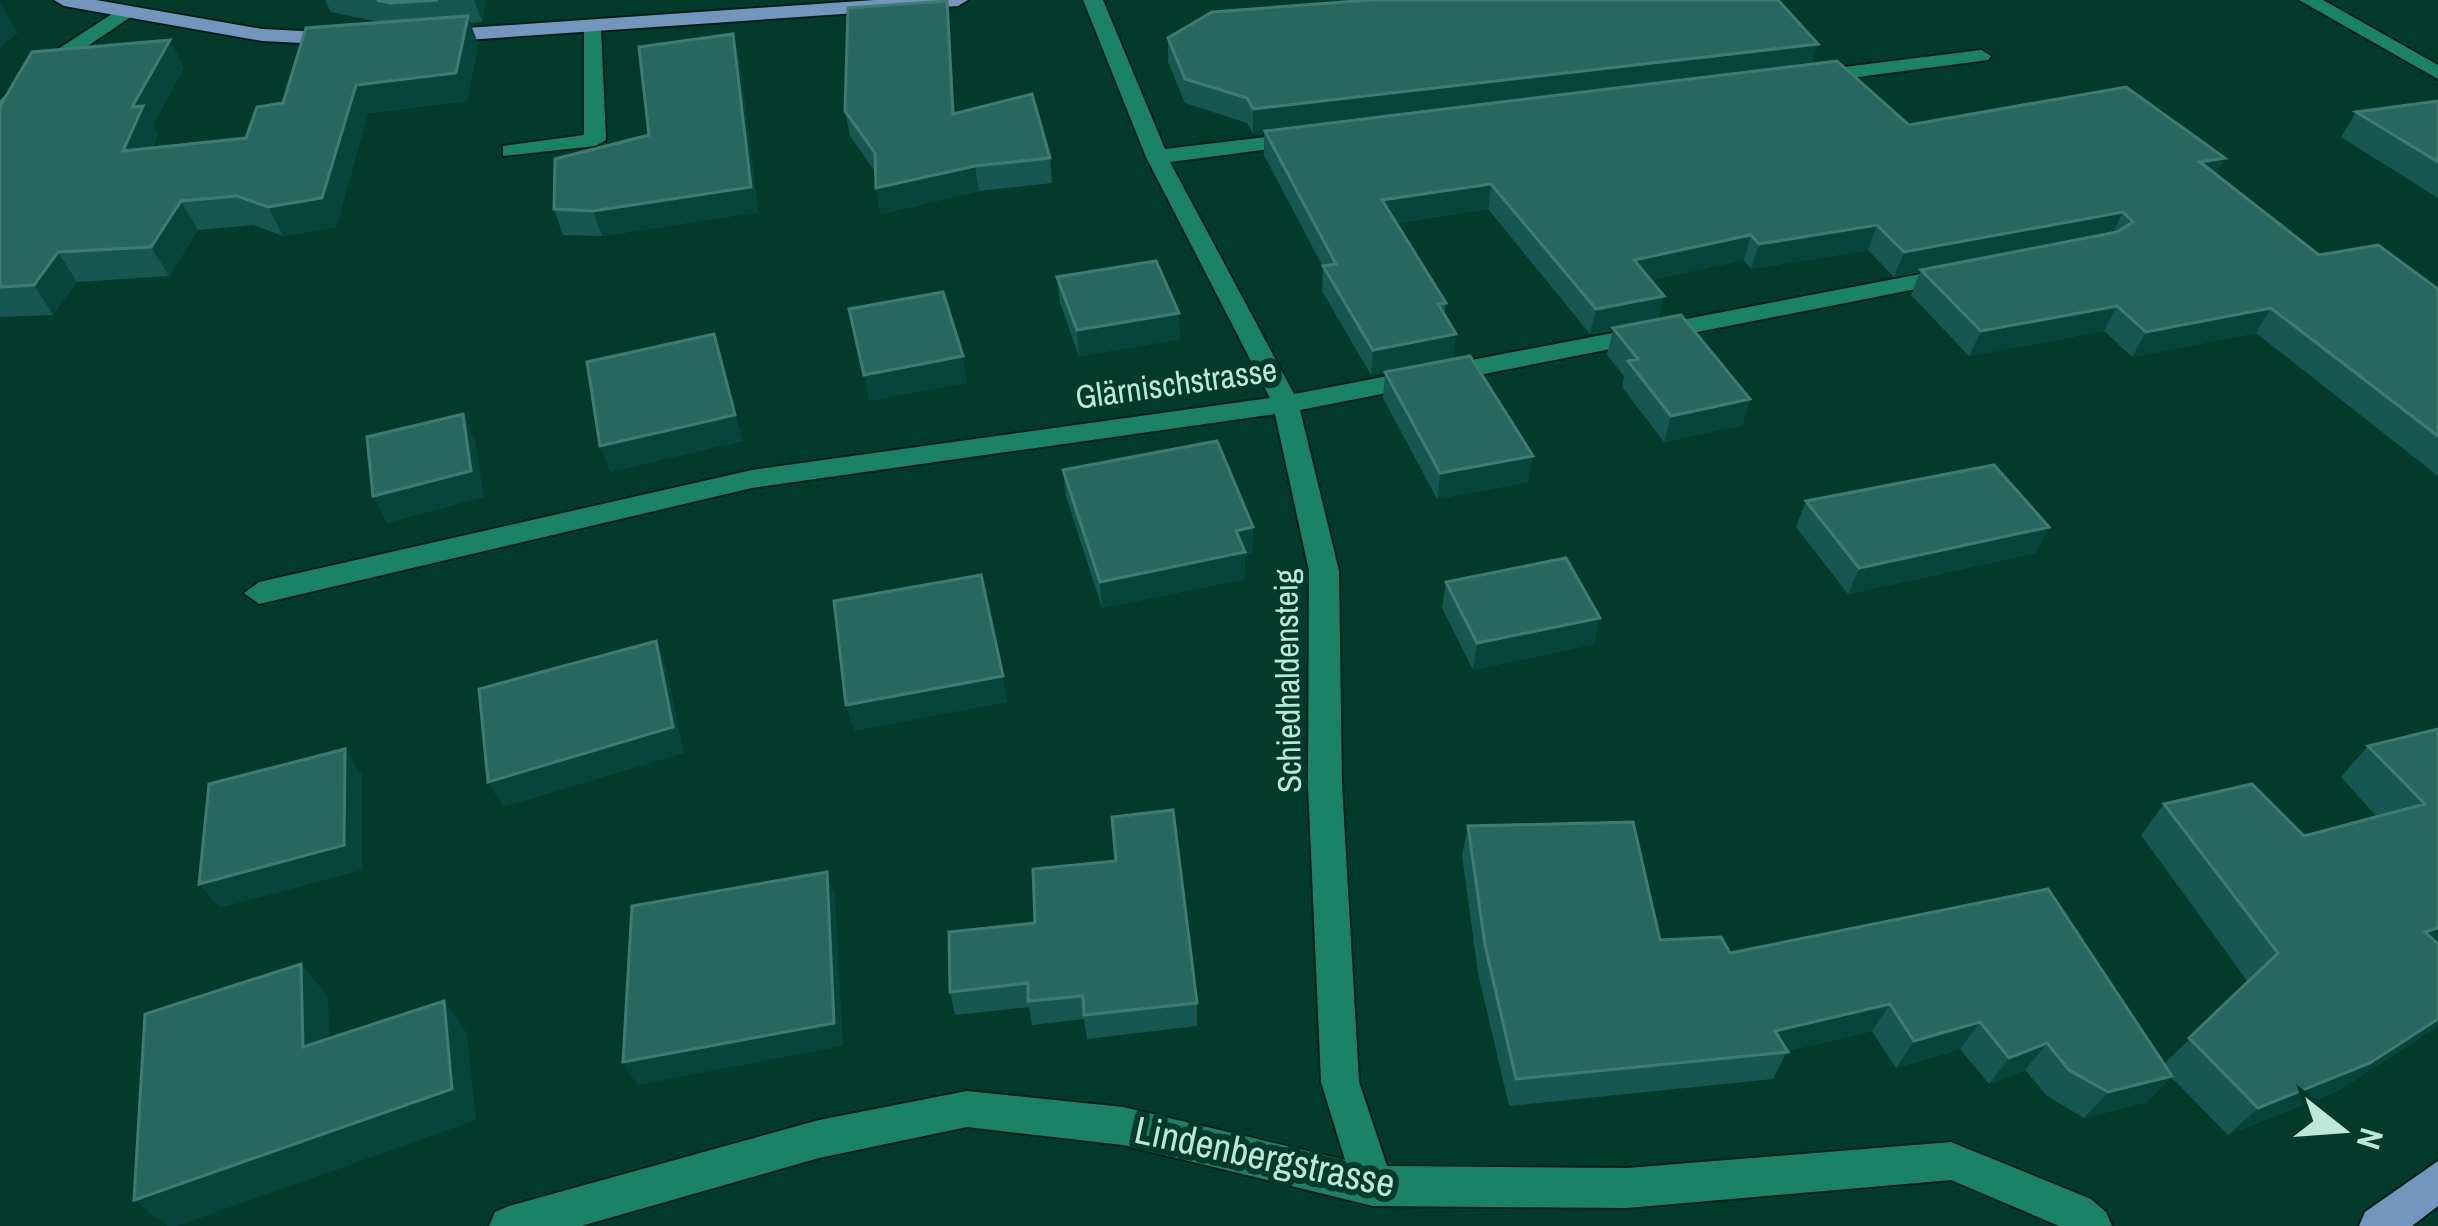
<svg xmlns="http://www.w3.org/2000/svg" width="2438" height="1226" font-family="'Archivo Narrow',sans-serif">
	<rect width="100%" height="100%" fill="#033b2b"/>
	<g fill="none" stroke-linecap="round" stroke-linejoin="round">
		<!-- minor casing -->
		<g stroke="#021f16" stroke-width="4">
			<path id="minor" d="M1083 0H1103L1165 149 1300 133 1311 139 1300 145 1170 162 1294 394 1957 267 1969 274 1957 281 1300 410 1339 571 1342 784 1359 1082 1387 1166 1627 1168 1951 1142 2091 1199 2106 1212 2112 1226H2059L1951 1180 1627 1208 1373 1206 1123 1145 967 1127 819 1158 581 1226H489L495 1212 509 1206 819 1120 967 1091 1123 1107 1345 1160 1321 1082 1308 784 1309 571 1275 414 752 488 259 604 244 593 259 582 752 470 1270 398 1146 157Z
				M2299 0H2323L2438 65V79Z
				M121 8 138 12 49 72 7 116 0 118V100L35 64Z
				M584 25 601 29 606 140 595 146 503 156V146L584 135Z
				M1981 50 1991 56 1988 60 1812 83 1802 77 1812 71Z"/>
		</g>
		<!-- major casing -->
		<g stroke="#021f16" stroke-width="4">
			<path id="major" d="M54 0H96L262 29 342 33 352 39 342 45 262 41 64 6Z
				M875 0H968L958 6 437 42 427 36 437 30Z
				M2438 1161V1206L2412 1226H2359L2365 1212Z"/>
		</g>
		<!-- minor -->
		<use href="#minor" fill="#1b8365" fill-rule="evenodd"/>
		<!-- major -->
		<use href="#major" fill="#7296be" fill-rule="evenodd"/>
	</g>
	<!-- wall -->
	<path fill="#175752" d="M325 0H486L482 22 470 23 478 44 467 101 368 113 336 227 283 236 253 225 198 230 169 276 77 282 53 315 0 317V106L184 67 153 125 158 134 153 147 246 138 283 103 380 22 331 12Z
		M1361 0H1778L1812 64 1909 125 2225 158 2216 174 2319 255 2438 289V476L2256 333 2132 357 2104 331 1969 356 1911 295 1920 272 1894 277 1868 250 1751 269 1744 260 1651 280 1658 320 1750 399 1742 425 1664 442 1622 387 1624 376 1607 355 1613 330 1590 334 1488 209 1396 223 1446 303 1444 315 1453 359 1528 482 1437 499 1383 398 1385 372 1371 375 1322 291 1323 267 1264 155V133L1253 134 1247 123 1185 103 1168 62V38Z
		M947 1 955 113 1050 158 1052 183 979 191 881 214 876 188V173L850 136 845 111Z
		M739 58 758 212 602 236 563 235 554 209 649 135Z
		M2438 101V198L2341 137 2356 112Z
		M1057 277 1180 339 1079 356 1060 303Z
		M1063 470 1253 527 1252 553 1245 555 1244 579 1102 608 1066 496Z
		M1806 501 2049 527 2035 553 1848 594 1796 527Z
		M1446 582 1594 644 1473 670 1442 608Z
		M2438 729V1026L2338 1091 2228 1135 2171 1077 2147 1102 2084 1118 2047 1096 2025 1070 1989 1084 1960 1049 1896 1068 1872 1031 1787 1051 1773 1079 1509 1106 1478 973 1462 855 1468 826 1660 940 1730 953 2164 1064 2248 982 2141 835 2164 804 2304 836 2377 817 2341 777 2368 746Z
		M949 932 1197 1003V1026L1087 1039 1084 1019 1032 1025 1029 1007 955 1015 950 992Z"/>
	<!-- shaded-wall -->
	<path fill="#07453c" d="M474 0H486L482 22Z
		M947 1 950 25 956 139 953 114Z
		M0 3 18 33 0 48Z
		M468 16 478 44 467 101 368 113 336 227 283 236 268 207 356 85Z
		M733 34 739 58 758 212 602 236 593 211Z
		M170 40 184 67 153 125 158 134 140 179 123 151 132 107Z
		M1818 44 1811 68 1253 134V109Z
		M2225 158 2212 182 2200 162Z
		M975 166 979 191 881 214 876 188Z
		M1491 184 1488 209 1380 225 1382 200Z
		M181 201 198 230 169 276 151 247Z
		M2123 212 2111 237 1894 277 1904 252Z
		M1877 225 1868 250 1751 269 1759 244Z
		M1751 235 1744 260 1629 285 1634 260Z
		M58 252 77 282 53 315 34 285Z
		M1664 296 1658 321 1590 334 1596 309Z
		M2117 306 2104 331 1969 356 1981 331Z
		M2271 308 2256 333 2132 357 2146 332Z
		M1179 313 1180 339 1079 356 1077 330Z
		M714 334 743 441 610 472 600 446Z
		M1456 334 1453 360 1371 375 1373 350Z
		M963 356 967 383 869 401 864 375Z
		M1750 399 1742 425 1664 442 1671 416Z
		M463 414 475 440 484 497 387 523 373 496Z
		M1533 456 1528 482 1437 499 1440 473Z
		M1253 527 1252 553 1245 555 1244 579 1102 608 1100 582 1236 531Z
		M2049 527 2035 553 1848 594 1859 568Z
		M1600 618 1594 644 1473 670 1477 643Z
		M656 641 666 667 684 753 503 807 488 782Z
		M1003 676 1007 702 854 731 846 705Z
		M345 749 362 775V870L220 908 199 884Z
		M827 872 835 897 843 1046 637 1085 623 1062Z
		M2438 928V950L2425 932Z
		M301 964 328 996 331 1078 303 1047Z
		M444 1001 467 1033 476 1120 177 1226H167L134 1200Z
		M1890 1004 1872 1031 1779 1053 1775 1031Z
		M2438 1019V1026L2338 1091 2228 1135 2258 1108Z
		M1980 1022 1960 1049 1896 1068 1914 1041Z
		M2047 1043 2025 1070 1989 1084 2009 1058Z
		M2172 1076 2147 1102 2084 1118 2108 1092Z"/>
	<!-- building -->
	<path fill="#286760" stroke="#407b73" stroke-width="3" d="M377 0H438L390 3Z
		M1370 0H1778L1818 44 1253 109 1247 98 1185 79 1168 38 1212 12Z
		M947 1 953 114 1032 94 1050 158 975 166 876 188 875 153 845 111 848 8Z
		M468 16 456 73 356 85 322 198 268 207 237 196 181 201 151 247 58 252 34 285 0 287V106L32 52 170 40 132 107 143 106 123 151 246 138 257 107 283 103 306 28Z
		M733 34 751 187 593 211 554 209 555 159 649 135 639 47Z
		M1837 61 1909 125 2126 87 2225 158 2200 162 2319 255 2378 245 2438 289V436L2271 308 2146 332 2117 306 1981 331 1921 270 2117 232 2133 222 2123 212 1904 252 1877 225 1759 244 1751 235 1634 260 1664 296 1596 309 1491 184 1382 200 1446 303 1438 304 1456 334 1373 350 1323 266 1336 264 1265 131Z
		M2438 101V162L2356 112Z
		M1156 261 1179 313 1077 330 1057 277Z
		M943 292 963 356 864 375 849 309Z
		M1681 315 1750 399 1671 416 1628 361 1638 359 1613 328Z
		M714 334 735 415 600 446 587 362Z
		M1470 356 1533 456 1440 473 1385 372Z
		M463 414 471 471 373 496 367 437Z
		M1217 441 1253 527 1236 531 1245 552 1100 582 1063 470Z
		M1994 465 2049 527 1859 568 1806 501Z
		M1566 558 1600 618 1477 643 1446 582Z
		M981 575 1003 676 846 705 834 601Z
		M656 641 673 727 488 782 479 689Z
		M2438 729V928L2425 932 2438 944V1019L2370 1063 2258 1108 2189 1038 2278 953 2164 804 2252 784 2304 836 2425 804 2368 746Z
		M345 749 344 845 199 884 209 784Z
		M1173 810 1197 1003 1084 1015 1083 996 1028 1001V983L950 992 949 932 1035 923 1033 869 1116 861 1112 817Z
		M1633 822 1660 940 1721 937 1730 953 2048 889 2172 1076 2108 1092 2069 1070 2047 1043 2009 1058 1980 1022 1914 1041 1890 1004 1775 1031 1788 1052 1516 1079 1485 945 1468 826Z
		M827 872 834 1023 623 1062 632 906Z
		M301 964 303 1047 444 1001 452 1089 134 1200 145 1014Z"/>
	<g text-anchor="middle" dominant-baseline="central" stroke-width="12" stroke-linejoin="round" paint-order="stroke">
		<!-- street labels -->
		<g font-size="33" fill="#bde8d6" stroke="#033b2b">
			<text transform="translate(1176 383) rotate(-8)">Glärnischstrasse</text>
			<text transform="translate(1287 681) rotate(-91)">Schiedhaldensteig</text>
		</g>
		<!-- near-street labels -->
		<g font-size="39" fill="#bde8d6" stroke="#033b2b">
			<text transform="translate(1265 1156) rotate(12)">Lindenbergstrasse</text>
		</g>
	</g>
	<!-- north arrow -->
	<g transform="translate(2342 1130) rotate(107)" stroke="#033b2b" stroke-width="9" paint-order="stroke">
	<path d="M0-9L21 45L0 30L-21 45Z" fill="#bde8d6"/>
	<text y="-18" font-size="33" font-weight="bold" text-anchor="middle" fill="#bde8d6">N</text>
	</g>
</svg>
